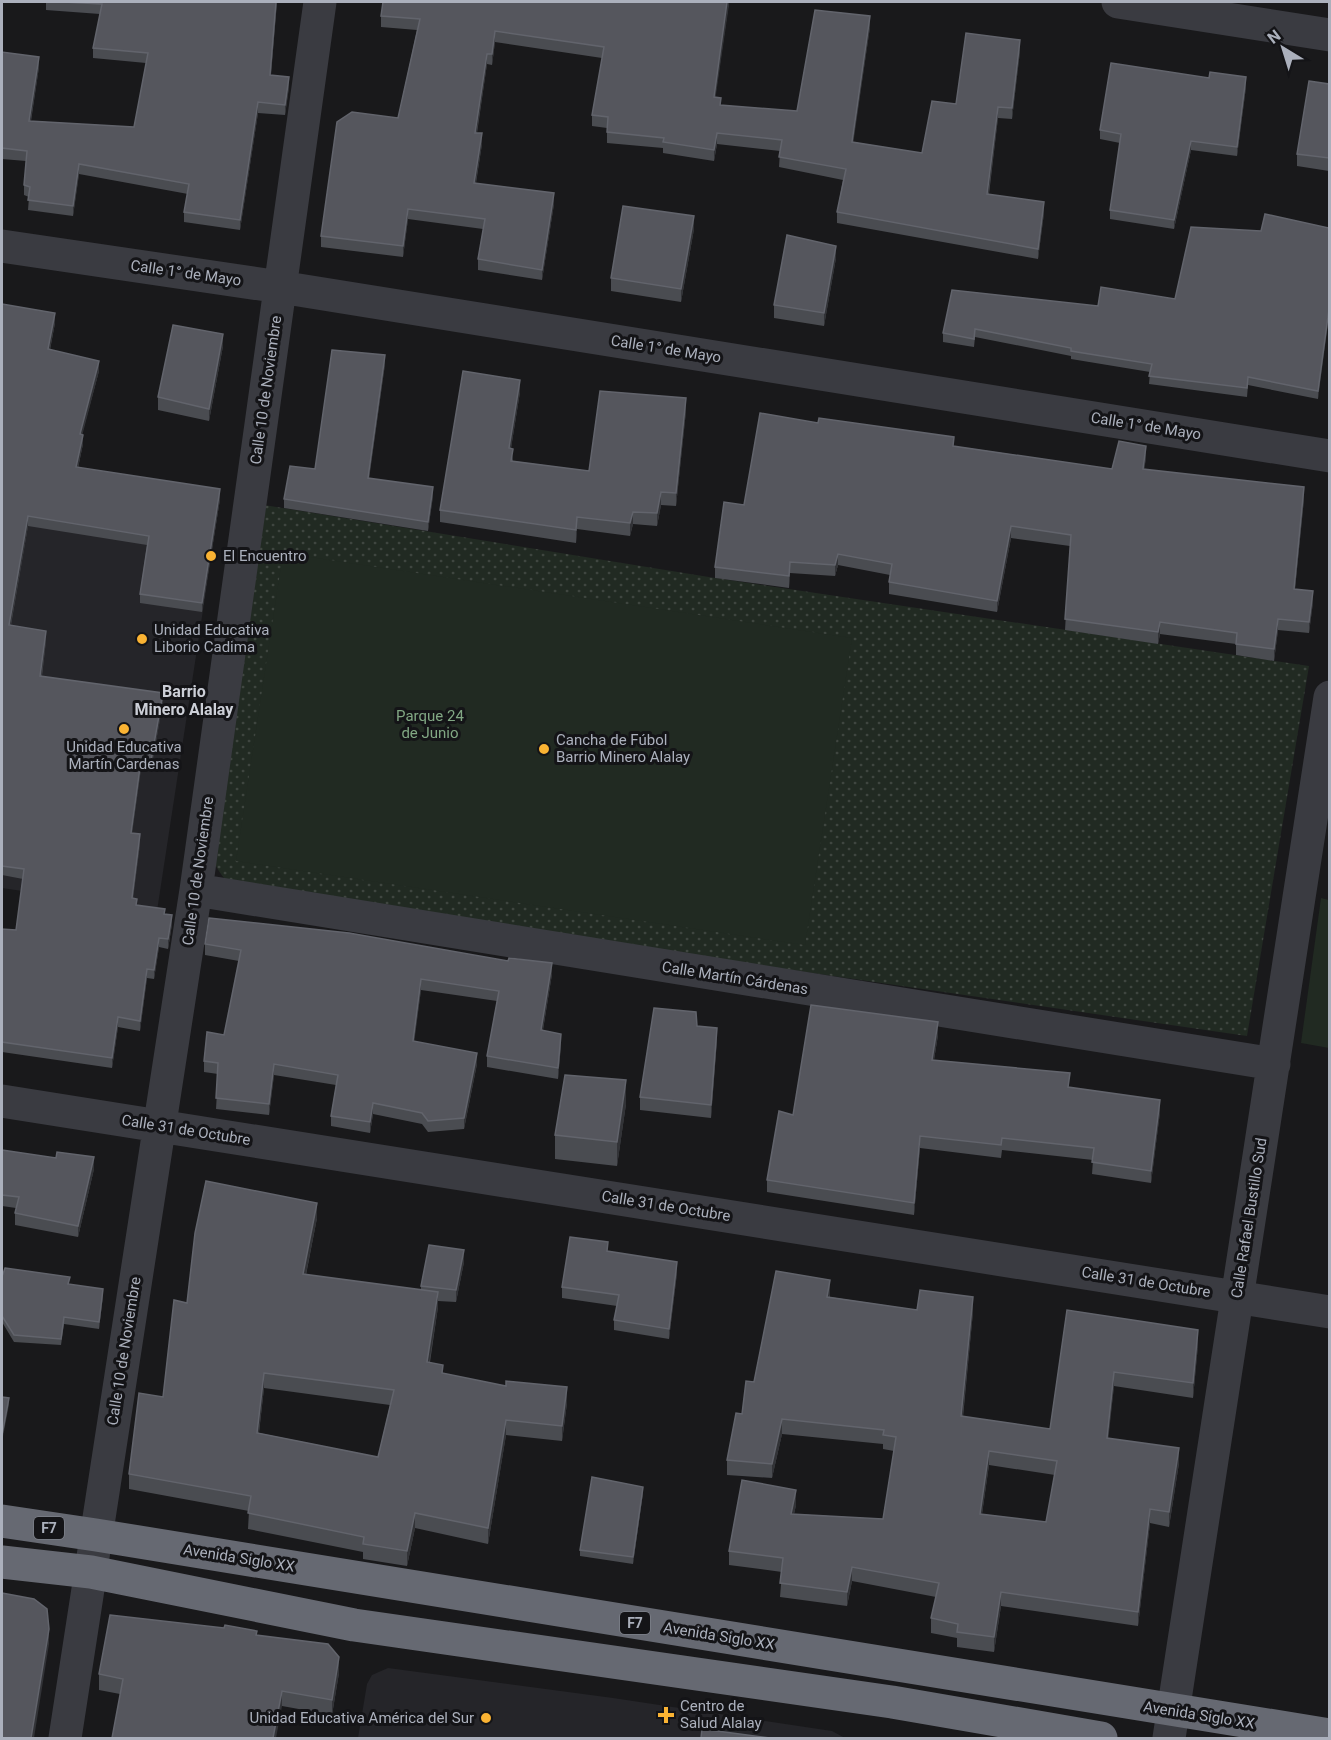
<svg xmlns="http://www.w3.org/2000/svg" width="1331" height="1740" font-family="Roboto,sans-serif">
	<defs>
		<pattern id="grass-dots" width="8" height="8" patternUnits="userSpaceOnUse" patternTransform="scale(1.5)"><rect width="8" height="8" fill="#212a22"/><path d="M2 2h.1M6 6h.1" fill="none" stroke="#3f4640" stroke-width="1.8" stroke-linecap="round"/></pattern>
	</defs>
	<rect width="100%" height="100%" fill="#19191b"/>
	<!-- built -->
	<path fill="#252529" d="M2 465 220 499 157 911 2 888Z
		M388 1668 613 1698 832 1731 845 1738H358L367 1684 372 1675Z"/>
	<!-- grass -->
	<path fill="url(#grass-dots)" d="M264 505 715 578 1309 666 1247 1036 252 892C233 887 224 882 215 864Z"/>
	<!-- pitch -->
	<path fill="#212a22" d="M283 553 852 638 805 945 236 861Z
		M1321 898 1329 900V1048L1301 1043Z"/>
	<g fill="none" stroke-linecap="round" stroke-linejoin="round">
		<!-- minor -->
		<path stroke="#3a3b41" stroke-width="33" d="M1118 2 1330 35
			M2 246 280 287 1330 456
			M196 890 1274 1064
			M2 1101 1330 1312
			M65 1738 196 890 320 2
			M1169 1738 1330 697"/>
		<!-- highway -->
		<path stroke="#666972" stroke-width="33" d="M2 1521 96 1535 1330 1735
			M2 1562 91 1572 354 1625 892 1702 1101 1738"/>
	</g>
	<!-- wall -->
	<path fill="#4a4c51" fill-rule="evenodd" d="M46 2H277L271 75 289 87 285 115 258 113 240 230 184 222V212L188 194 79 174 73 216 28 210 29 197 24 195V185L26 161 2 159V52L39 67 31 121 134 127 146 63 93 58V48L100 14 46 10Z
		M729 2 715 98 721 105 797 111 870 27 853 142 922 153 956 104 1020 51 1012 119 998 118 989 194 1044 213 1038 259 837 223V212L843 180 779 167 780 151 717 144 714 161 663 153V148L607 143V128L592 126V115L602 58 495 42 492 65 487 64 477 133 482 144 476 183 554 204 542 280 478 270V259L483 229 408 219 403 257 321 247V236L398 118 417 30 381 27V16Z
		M1329 84V171L1297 166V154Z
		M1246 87 1237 156 1191 150 1174 229 1110 219V210L1120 143 1100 139V130Z
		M1329 228 1318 399 1248 385 1247 397 1149 384 1150 372 1071 359V356L975 337 974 347 943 342V333L1098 306 1175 299 1261 231Z
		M694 229 681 302 611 291V278Z
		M836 258 824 326 774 318V305Z
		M2 304 55 323 50 350 99 371 82 434 83 444 78 468 220 499 202 612 140 603V594L147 545 28 526 11 625 46 641 42 676 163 702 151 770 141 769 132 833 140 844 133 898 137 905 165 914 172 924 168 949 159 947 154 979 147 978 140 1031 118 1027 112 1068 2 1052V929L16 930 23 879 2 875Z
		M223 346 209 421 158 410V397Z
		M385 364 369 478 433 496 428 531 284 508V499L315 469Z
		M520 392 511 448 513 461 589 471 686 411 676 506 661 505 657 526 633 524 630 536 577 529 576 543 440 522V510Z
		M818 423 954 446 1112 469 1146 458 1144 469 1304 499 1295 589 1313 602 1309 633 1278 630 1274 661 1236 655V644L1160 634 1158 644 1065 630 1070 546 1011 538 997 612 889 594V582L890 575 838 565 835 576 790 573 789 588 715 578V567L744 505Z
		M205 944 552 974 543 1030 561 1045 558 1079 487 1067V1056L497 1001 421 990 414 1041 477 1064 464 1129 428 1132 422 1124 373 1114 370 1133 331 1126V1116L336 1085 274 1075 269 1115 216 1109 218 1074 204 1072V1061L224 1035 239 961 205 955Z
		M697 1026 717 1040 711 1118 640 1110V1097Z
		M938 1035 934 1060 1069 1087 1160 1112 1151 1183 1092 1174 1093 1160 1002 1150 1001 1158 920 1148 914 1215 767 1192V1180L793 1115Z
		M626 1104 617 1166 555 1159V1135Z
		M2 1150 94 1169 78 1237 15 1225V1213L16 1208 2 1206Z
		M317 1218 306 1275 421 1290V1286L464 1262 456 1302 438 1301V1307L430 1362 443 1373 567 1403 562 1441 506 1435 488 1544 415 1528 407 1566 363 1559V1552L248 1529 249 1511 129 1489V1474L163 1397 187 1303ZM264 1388 390 1405 378 1457 259 1433Z
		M608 1251 677 1273 669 1339 614 1330V1320L617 1306 562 1298V1287Z
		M2 1273 70 1284 103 1296 99 1329 64 1324 61 1345 14 1342 2 1322Z
		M830 1294V1297L917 1310 973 1312 963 1417 1050 1429 1067 1310 1198 1345 1193 1398 1114 1386 1108 1438 1179 1463 1169 1527 1150 1523 1138 1626 1001 1606 994 1652 957 1647V1638L931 1633V1618L936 1597 852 1581 847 1606 780 1597 782 1572 729 1565V1551L796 1505 794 1514 883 1519 894 1451 883 1449V1444L782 1434 772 1478 727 1475V1460L742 1414 754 1382ZM989 1465 1055 1475 1046 1522 982 1514Z
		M643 1493 633 1564 580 1556V1550Z
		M257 1635 339 1673 332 1715 282 1706 120 1694 99 1690V1674Z"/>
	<!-- shaded-wall -->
	<path fill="#323337" d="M276 2H277L270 85V75Z
		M727 2H729V5L714 108V97Z
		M870 16V27L852 152V142Z
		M495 31V42L492 65V54Z
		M1020 40V51L1012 119V108Z
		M487 54V64L475 143V133Z
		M39 57V67L29 131V121Z
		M289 77V87L285 115V105Z
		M1246 77V87L1237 156V147Z
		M258 102V113L240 230V220Z
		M998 107V118L987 205V194Z
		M482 133V144L474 193V183Z
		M717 133V144L714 161V150Z
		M1191 141V150L1174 229V220Z
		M79 164V174L73 216V206Z
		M554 193V204L542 280V270Z
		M1044 202V213L1038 259V249Z
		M408 209V219L403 257V246Z
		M694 216V229L681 302V289Z
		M836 246V258L824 326V313Z
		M1329 309V317L1318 399V391Z
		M55 313V323L48 359V349Z
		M223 334V346L209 421V409Z
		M385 355V364L368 487V478Z
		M99 361V371L80 444V434Z
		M520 380V392L509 461V448Z
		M686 398V411L676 506V493Z
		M83 435V444L76 477V467Z
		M1146 446V458L1143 480V469Z
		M433 487V496L428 531V522Z
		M1304 487V499L1294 600V589Z
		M220 489V499L202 612V603Z
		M661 492V505L657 526V513Z
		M633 512V524L630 536V523Z
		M28 516V526L9 634V625Z
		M577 517V529L576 543V530Z
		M1011 526V538L997 612V601Z
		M838 554V565L835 576V565Z
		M790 562V573L789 588V576Z
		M1313 591V602L1309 633V622Z
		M1278 619V630L1274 661V649Z
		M1160 622V634L1158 644V632Z
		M46 631V641L40 686V676Z
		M163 693V702L151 770V761Z
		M141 760V769L131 842V833Z
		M140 834V844L132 908V898Z
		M172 915V924L168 949V939Z
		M159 938V947L154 979V970Z
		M552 963V974L541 1041V1030Z
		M147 969V978L140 1031V1021Z
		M421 979V990L413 1052V1041Z
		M118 1017V1027L112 1068V1058Z
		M938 1022V1035L932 1072V1060Z
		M717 1028V1040L711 1118V1105Z
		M561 1034V1045L558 1079V1068Z
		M477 1053V1064L464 1129V1118Z
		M274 1064V1075L269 1115V1104Z
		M626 1080V1104L617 1166V1142Z
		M1160 1100V1112L1151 1183V1171Z
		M373 1103V1114L370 1133V1122Z
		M920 1136V1148L914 1215V1203Z
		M94 1157V1169L78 1237V1226Z
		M317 1203V1218L303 1289V1274Z
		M464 1250V1262L456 1302V1290Z
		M677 1262V1273L669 1339V1329Z
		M830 1280V1294L827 1311V1297Z
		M103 1289V1296L99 1329V1322Z
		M438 1292V1307L427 1377V1362Z
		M973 1297V1312L961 1431V1416Z
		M1198 1330V1345L1193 1398V1383Z
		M1114 1372V1386L1107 1452V1438Z
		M264 1373V1388L257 1448V1433Z
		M567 1387V1403L562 1441V1426Z
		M9 1398V1405L2 1442V1435Z
		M782 1419V1434L772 1478V1464Z
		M506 1420V1435L488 1544V1528Z
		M1179 1448V1463L1169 1527V1512Z
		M989 1451V1465L980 1528V1514Z
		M643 1487V1493L633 1564V1557Z
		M796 1490V1505L791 1528V1514Z
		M1150 1509V1523L1138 1626V1612Z
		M415 1513V1528L407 1566V1551Z
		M852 1567V1581L847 1606V1592Z
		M1001 1592V1606L994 1652V1637Z
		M49 1629V1644L34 1738H31Z
		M339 1657V1673L332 1715V1700Z
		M282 1691V1706L276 1738H273Z"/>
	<!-- building -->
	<path fill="#55565d" stroke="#62646c" stroke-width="1.5" fill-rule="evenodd" d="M63 2H276L270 75 289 77 285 105 258 102 240 220 184 212 189 184 79 164 73 206 28 200 30 187 24 185 27 151 2 148V52L39 57 29 121 134 127 148 53 93 48 102 4Z
		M383 2H727L714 97 721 98 720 105 797 111 815 10 870 16 852 142 922 153 932 101 956 104 966 33 1020 40 1012 108 998 107 987 194 1044 202 1038 249 837 212 846 169 779 157 782 140 717 133 714 150 663 142 664 138 607 132 608 117 592 115 604 47 495 31 492 54H487L475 133H482L474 183 554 193 542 270 478 259 485 219 408 209 403 246 321 236 337 122 352 112 398 118 420 19 381 16Z
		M1111 63 1209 78 1210 72 1246 77 1237 147 1191 141 1174 220 1110 210 1121 134 1100 130Z
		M1309 81 1329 84V158L1297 154Z
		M623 206 694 216 681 289 611 278Z
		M1265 214 1329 228V309L1318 391 1248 377 1247 388 1149 376 1152 364 1071 351V348L975 329 974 339 943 333 952 290 1098 306 1101 287 1175 299 1191 227 1261 231Z
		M787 235 836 246 824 313 774 305Z
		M2 304 55 313 48 349 99 361 80 434 83 435 76 467 220 489 202 603 140 594 149 536 28 516 9 625 46 631 40 676 163 693 151 761 141 760 131 833 140 834 132 898 137 899 136 905 165 909 164 914 172 915 168 939 159 938 154 970 147 969 140 1021 118 1017 112 1058 2 1042V929L16 930 24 869 2 866Z
		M173 325 223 334 209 409 158 397Z
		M332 350 385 355 368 478 433 487 428 522 284 499 290 466 315 469Z
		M463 371 520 380 509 448 513 449 511 461 589 471 600 391 686 398 676 493 661 492 657 513 633 512 630 523 577 517 576 530 440 510Z
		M760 413 818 423 819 418 954 437 953 446 1112 469 1119 441 1146 446 1143 469 1304 487 1294 589 1313 591 1309 622 1278 619 1274 649 1236 644 1237 633 1160 622 1158 632 1065 619 1071 535 1011 526 997 601 889 582 892 564 838 554 835 565 790 562 789 576 715 567 724 502 744 505Z
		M209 918 349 933 508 961 509 958 552 963 541 1030 561 1034 558 1068 487 1056 499 991 421 979 413 1041 477 1053 464 1118 428 1121 422 1113 373 1103 370 1122 331 1116 338 1075 274 1064 269 1104 216 1098 218 1063 204 1061 207 1032 224 1035 241 950 205 944Z
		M811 1005 938 1022 932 1060 1070 1073 1068 1087 1160 1100 1151 1171 1092 1162 1094 1148 1002 1138 1001 1145 920 1136 914 1203 767 1180 779 1111 793 1115Z
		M654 1008 696 1012 697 1026 717 1028 711 1105 640 1097Z
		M565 1075 626 1080 617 1142 555 1135Z
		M2 1150 56 1158 57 1152 94 1157 78 1226 15 1213 19 1197 2 1195Z
		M206 1181 317 1203 303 1274 438 1292 427 1362 443 1365 442 1373 506 1386V1381L567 1387 562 1426 506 1420 488 1528 415 1513 407 1551 363 1544 364 1537 248 1513 251 1496 129 1474 139 1393 163 1397 174 1300 187 1303 195 1233ZM264 1373 394 1390 378 1457 257 1433Z
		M570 1237 608 1242 607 1251 677 1262 669 1329 614 1320 619 1295 562 1287Z
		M429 1245 464 1250 456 1290 421 1286Z
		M5 1268 70 1277 68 1284 103 1289 99 1322 64 1317 61 1339 14 1335 2 1316V1273L3 1274Z
		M776 1271 830 1280 827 1297 917 1310 920 1290 973 1297 961 1416 1050 1429 1067 1310 1198 1330 1193 1383 1114 1372 1107 1438 1179 1448 1169 1512 1150 1509 1138 1612 1001 1592 994 1637 957 1632 958 1624 931 1618 939 1583 852 1567 847 1592 780 1583 783 1558 729 1551 742 1480 796 1490 791 1514 883 1519 896 1437 883 1435 884 1430 782 1419 772 1464 727 1460 736 1413 742 1414 746 1381 754 1382ZM989 1451 1057 1461 1046 1522 980 1514Z
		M2 1397 9 1398 2 1435Z
		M592 1477 643 1487 633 1557 580 1550Z
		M2 1593 34 1599 47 1609 49 1629 31 1738H2Z
		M110 1615 224 1628 225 1625 257 1631 256 1635 328 1644 339 1657 332 1700 282 1691 273 1738H112L123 1679 99 1674Z
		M702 1729 770 1738H701Z"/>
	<!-- markers -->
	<g fill="#fab333" stroke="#141417" stroke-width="2">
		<circle cx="211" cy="556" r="6"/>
		<circle cx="142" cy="639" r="6"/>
		<circle cx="124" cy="729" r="6"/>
		<circle cx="544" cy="749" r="6"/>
		<path d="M663 1706h6v6h6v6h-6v6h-6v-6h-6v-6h6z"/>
		<circle cx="486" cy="1718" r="6"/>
	</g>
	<g text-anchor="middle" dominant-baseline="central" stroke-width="6" stroke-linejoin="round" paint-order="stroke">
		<!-- shield labels -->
		<g fill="#141417" stroke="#7e818a" stroke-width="1.5">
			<rect x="34" y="1517" width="30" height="22" rx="4.5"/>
			<rect x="620" y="1612" width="30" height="22" rx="4.5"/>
		</g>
		<g font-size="14" font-weight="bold" fill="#abb0bc">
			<text x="49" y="1528">F7</text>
			<text x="635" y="1623">F7</text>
		</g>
		<!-- street labels -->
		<g font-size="15" fill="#abb0bc" stroke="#141417">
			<text transform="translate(186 273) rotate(8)">Calle 1° de Mayo</text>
			<text transform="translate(666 349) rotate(9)">Calle 1° de Mayo</text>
			<text transform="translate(266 390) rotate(-82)">Calle 10 de Noviembre</text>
			<text transform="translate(1146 426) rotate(9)">Calle 1° de Mayo</text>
			<text transform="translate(198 871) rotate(-82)">Calle 10 de Noviembre</text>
			<text transform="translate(735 978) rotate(9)">Calle Martín Cárdenas</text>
			<text transform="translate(186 1130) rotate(9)">Calle 31 de Octubre</text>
			<text transform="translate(666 1206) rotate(9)">Calle 31 de Octubre</text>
			<text transform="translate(1249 1218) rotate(-81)">Calle Rafael Bustillo Sud</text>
			<text transform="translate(1146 1282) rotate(9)">Calle 31 de Octubre</text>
			<text transform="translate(124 1351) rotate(-81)">Calle 10 de Noviembre</text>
			<text transform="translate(239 1558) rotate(9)">Avenida Siglo XX</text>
			<text transform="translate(719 1636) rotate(9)">Avenida Siglo XX</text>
			<text transform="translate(1199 1715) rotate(9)">Avenida Siglo XX</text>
		</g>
		<!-- poi labels -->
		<g font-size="15" fill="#abb0bc" stroke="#141417" text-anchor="start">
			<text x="223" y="556">El Encuentro</text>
			<text x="154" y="630">Unidad Educativa<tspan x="154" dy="17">Liborio Cadima</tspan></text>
			<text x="556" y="740">Cancha de Fúbol<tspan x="556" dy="17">Barrio Minero Alalay</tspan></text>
			<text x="124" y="747" text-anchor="middle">Unidad Educativa<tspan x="124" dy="17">Martín Cardenas</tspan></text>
			<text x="680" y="1706">Centro de<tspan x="680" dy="17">Salud Alalay</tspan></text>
			<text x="474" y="1718" text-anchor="end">Unidad Educativa América del Sur</text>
		</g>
		<!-- park labels -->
		<g font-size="15" fill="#81a783" stroke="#141417">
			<text x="430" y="716">Parque 24<tspan x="430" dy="17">de Junio</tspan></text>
		</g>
		<!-- neighbourhood labels -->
		<g font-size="16" font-weight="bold" fill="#cccfd7" stroke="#141417">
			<text x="184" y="691">Barrio<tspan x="184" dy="18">Minero Alalay</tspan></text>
		</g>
	</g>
	<!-- border -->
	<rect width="1331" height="1740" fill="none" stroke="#abb0bc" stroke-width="6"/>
	<!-- north arrow -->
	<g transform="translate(1283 48) rotate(322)" stroke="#141417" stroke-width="4.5" paint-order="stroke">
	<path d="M0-4.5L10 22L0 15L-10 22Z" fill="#abb0bc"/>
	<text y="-9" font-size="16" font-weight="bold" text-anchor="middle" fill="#abb0bc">N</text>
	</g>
</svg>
